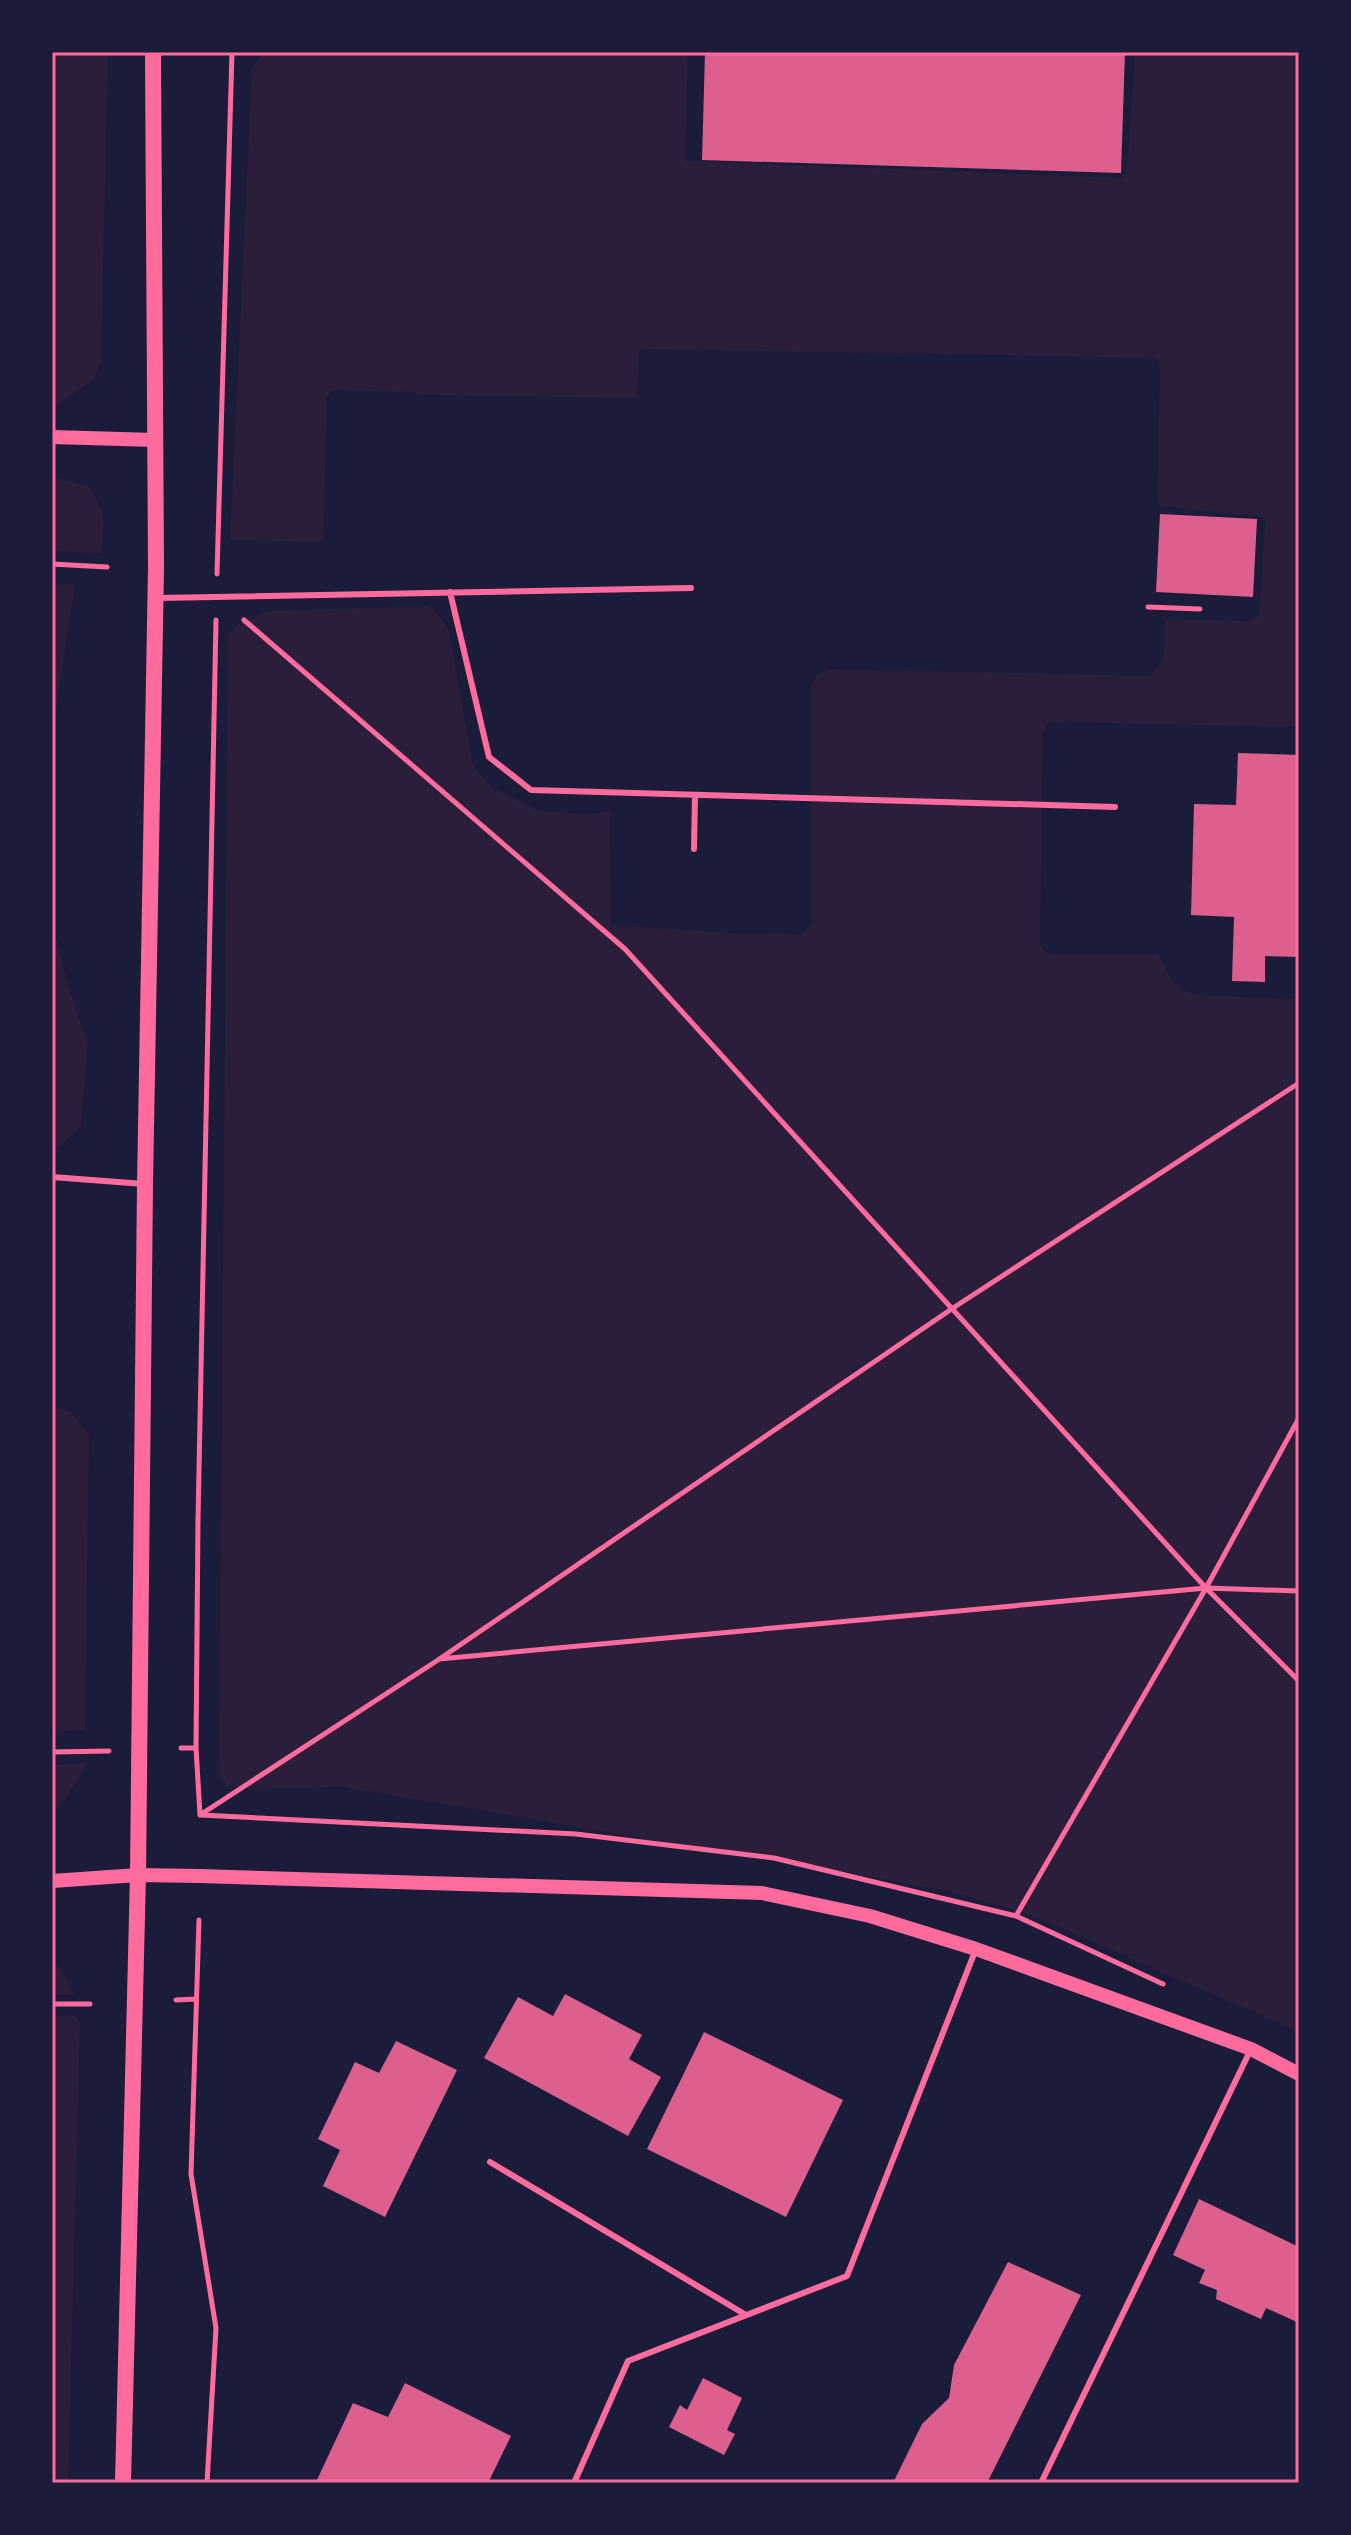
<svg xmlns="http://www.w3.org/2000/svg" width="1351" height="2535" font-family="Ubuntu,sans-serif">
	<rect width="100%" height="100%" fill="#1b1b3a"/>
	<!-- green -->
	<path fill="#2a1e3b" d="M52 52H108L101 361 94 379 52 409Z
		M264 52H688L685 161 1122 178 1126 175 1127 170 1135 52H1299V727L1048 722 1043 732 1040 943 1043 950 1050 954H1158C1174 978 1163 984 1197 995L1299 999V2032L1029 1914 944 1890 344 1787 249 1789 228 1786 219 1775 228 636 237 625 270 611 429 606 441 618 449 631 473 765 491 787 539 811 588 814 610 811 611 925 731 933 802 934 811 925V688L817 675 832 669 1148 676C1170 660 1164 644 1165 619L1250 621 1259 616 1265 524 1264 518 1259 516 1160 506 1157 501 1160 369 1159 362 1153 358 644 349 639 352 637 398 420 395 412 392 332 390 327 397 323 542 230 540 252 68Z
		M52 476 89 487C106 512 105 524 101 554L52 550Z
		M75 584 57 702 52 767V585Z
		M52 921 68 986 88 1043 81 1126 59 1147H52Z
		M52 1407 71 1412 89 1435 85 1730 52 1732Z
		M87 1763 64 1802 52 1810V1765Z
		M52 1962 61 1969 74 1995H52Z
		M75 2015 80 2023 68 2483H52V2016Z"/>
	<!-- building -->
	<path fill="#dd5f8e" d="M705 52H1125L1121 173 702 160Z
		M1160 514 1257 519 1253 597 1156 592Z
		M1238 753 1299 755V957L1265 956V982L1232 981 1234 917 1191 915 1194 804 1236 805Z
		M565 1994 642 2035 629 2059 661 2077 628 2136 484 2058 518 1997 553 2016Z
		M704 2032 843 2100 786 2217 647 2149Z
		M396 2041 457 2070 385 2217 323 2186 340 2150 318 2139 355 2062 379 2073Z
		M1199 2199 1299 2247V2323L1266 2308 1261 2319 1216 2299 1217 2290 1199 2283 1205 2270 1173 2255Z
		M1008 2262 1081 2295 987 2483H893L922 2424 949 2398 954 2365Z
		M703 2378 742 2398 727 2430 735 2434 724 2455 669 2427 680 2405 687 2410Z
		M405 2383 511 2436 488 2483 316 2482 353 2403 388 2417Z"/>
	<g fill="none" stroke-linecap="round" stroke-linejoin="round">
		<!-- path -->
		<path stroke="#ff6b9d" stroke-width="5" d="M52 564 107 567
			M217 574 232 52
			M1148 607 1200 609
			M244 620 625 949 1206 1588 1299 1681
			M439 1659 1206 1588 1299 1591
			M181 1748H196
			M52 1752 109 1751
			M200 1815 196 1748 198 1520 216 620
			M200 1815 438 1660 953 1308 1299 1083
			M201 1815 576 1834 774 1858 1016 1916 1163 1984
			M1016 1916 1206 1588 1299 1418
			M199 1920 191 2174 216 2328 207 2483
			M176 2000 196 1999
			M52 2004H90"/>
		<!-- service -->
		<path stroke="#ff6b9d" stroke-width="6" d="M450 592 489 757 531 790 1115 807
			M158 598 691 588
			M694 849 695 795
			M52 1177 144 1184
			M490 2162 746 2315
			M574 2483 628 2361 847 2276 976 1949
			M1041 2483 1251 2049"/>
		<!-- tertiary -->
		<path stroke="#ff6b9d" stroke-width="14" d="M52 437 155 440
			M52 1881 138 1875 199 1876 762 1893 870 1916 976 1949 1251 2049 1299 2074"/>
		<!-- secondary -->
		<path stroke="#ff6b9d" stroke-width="16" d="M123 2483 138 1875 145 1184 156 568 153 52"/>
	</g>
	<!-- border -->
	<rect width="1351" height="2535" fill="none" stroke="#1b1b3a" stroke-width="108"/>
	<rect x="54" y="54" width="1243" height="2427" fill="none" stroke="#ff6b9d" stroke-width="3"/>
</svg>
